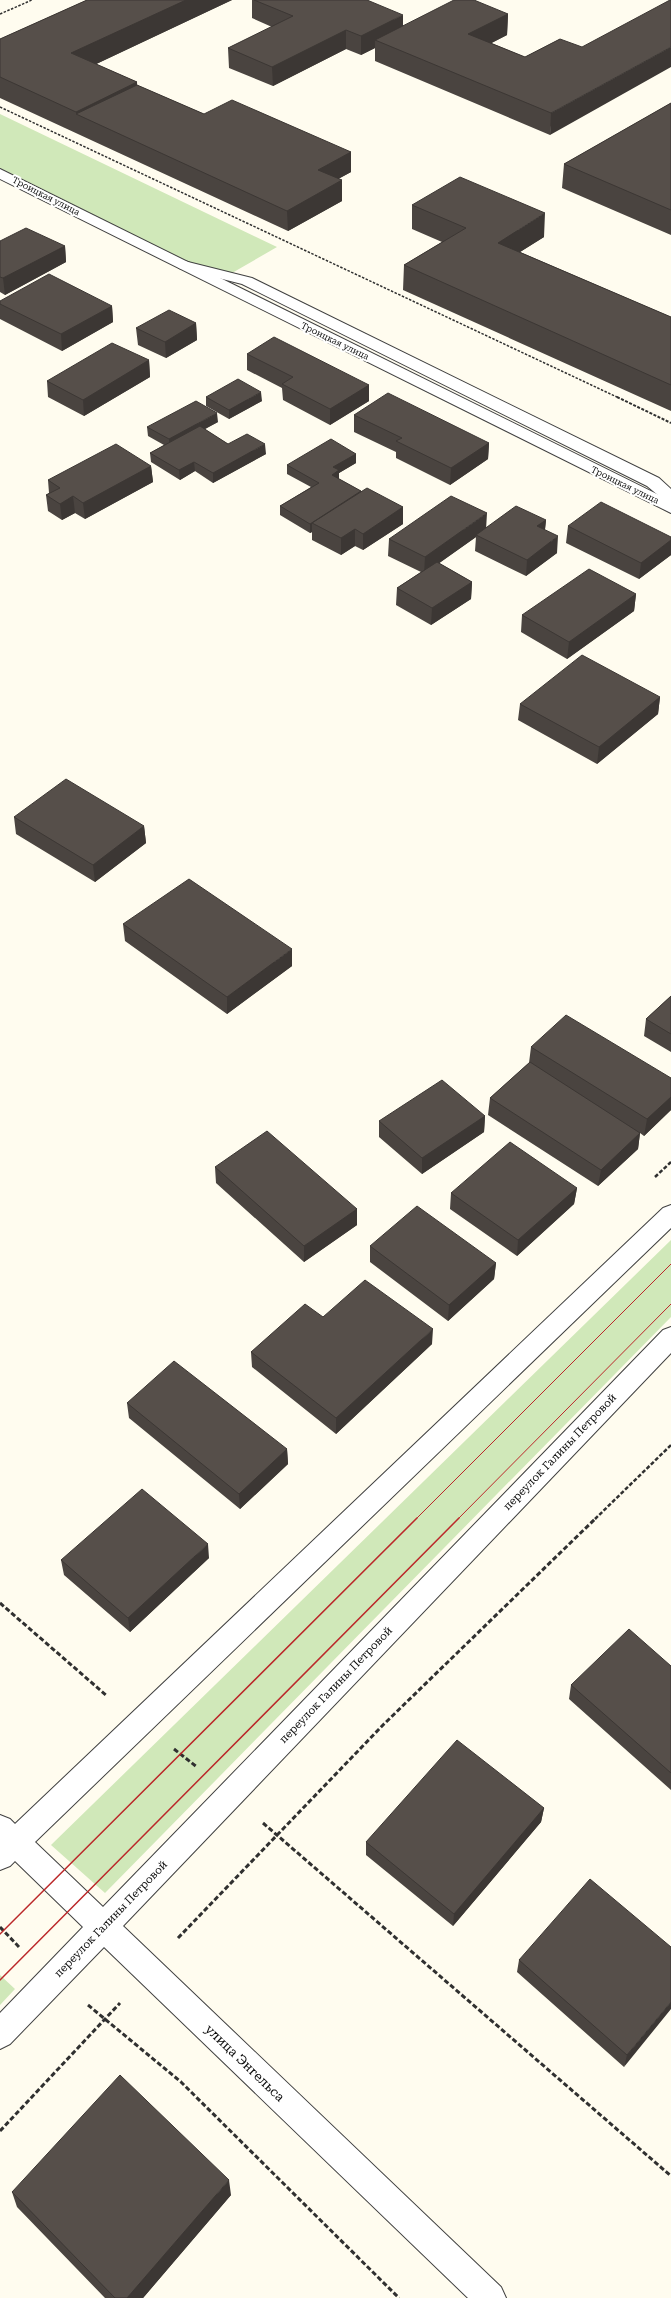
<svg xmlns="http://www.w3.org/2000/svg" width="671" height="2298" font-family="'Roboto Serif',serif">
	<rect width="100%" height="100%" fill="#fffcef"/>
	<!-- green -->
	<path fill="#d0e8b9" d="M0 114 277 247 232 273 194 265 0 168Z
		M671 1240V1317L105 1893 51 1845Z
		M0 1975 15 1989 0 2005Z"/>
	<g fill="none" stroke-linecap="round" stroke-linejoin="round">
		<!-- service casing -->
		<g stroke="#414141" stroke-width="2">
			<path id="service" d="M184 261 252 278 659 478 671 489V502L665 501 647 486 242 284 179 268 177 265 179 262Z"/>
		</g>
		<!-- minor casing -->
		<g stroke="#414141" stroke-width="2">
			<path id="minor" d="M671 1205V1228L35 1842 103 1907 663 1330 671 1327V1353L123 1926 501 2287 506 2298H468L104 1947 10 2044 0 2049V2013L83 1927 15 1861 10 1866 0 1870V1815L10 1819 15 1824 663 1208Z"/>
		</g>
		<!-- tertiary casing -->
		<g stroke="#414141" stroke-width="2">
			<path id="tertiary" d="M0 169 671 501V513L0 179Z"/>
		</g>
		<!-- path-far3 -->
		<path stroke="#303030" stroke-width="1.5" stroke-dasharray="2.5 1.5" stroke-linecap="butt" d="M0 14 32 0
			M0 107 619 398"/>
		<!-- path-far2 -->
		<path stroke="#303030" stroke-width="2" stroke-dasharray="3 1.5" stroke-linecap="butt" d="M617 397 671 423"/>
		<!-- path-far1 -->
		<path stroke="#303030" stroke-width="2.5" stroke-dasharray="4 2" stroke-linecap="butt" d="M655 1177 671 1162
			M595 1519 671 1445"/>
		<!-- path -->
		<path stroke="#303030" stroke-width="3" stroke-dasharray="5 2.5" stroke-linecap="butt" d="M0 1603 107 1696
			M174 1749 197 1767
			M263 1823 671 2176
			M0 1927 20 1948
			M178 1938 383 1725 596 1518
			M88 2005 181 2082 399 2298
			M0 2131 120 2003"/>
		<!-- service -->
		<use href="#service" fill="#fff" fill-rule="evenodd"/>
		<!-- minor -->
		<use href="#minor" fill="#fff" fill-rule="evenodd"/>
		<!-- tertiary -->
		<use href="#tertiary" fill="#fff" fill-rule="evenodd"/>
		<!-- tram-far1 -->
		<path stroke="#bb282a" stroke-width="1" d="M416 1519 671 1264
			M458 1519 671 1304"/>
		<!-- tram -->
		<path stroke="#bb282a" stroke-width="1.5" d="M0 1934 417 1518
			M0 1980 459 1518"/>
	</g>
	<!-- wall -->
	<path fill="#4a4440" d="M87 0H232L96 64 137 82V85L204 114 351 152V172L338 179 342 180V201L288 231 0 98V39Z
		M252 0H367L403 26 508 14 507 35 491 43 525 57 560 39 550 135 375 61V48L361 55 346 49 273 86 229 68 228 48 272 27 252 18Z
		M671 103V235L562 188 564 164Z
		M412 205 544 237 520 252 671 317V411L403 290 404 265 442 242 412 229Z
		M0 241 65 246 66 262 5 295 0 292Z
		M0 301 112 306 113 322 62 351 0 319Z
		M196 323 197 340 166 358 138 345 136 328Z
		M247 354 369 385V401L330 425 283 400 282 388 247 370Z
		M149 360 150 377 84 416 48 397 47 381Z
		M206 397 262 401 229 419 206 406Z
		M354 415 489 443 488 459 450 485 396 458V452L354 432Z
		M218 422 204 429 228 444 266 454 213 483 195 471 180 480 151 462 150 453 164 445 148 436 147 427Z
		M356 454V463L339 473V479L361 491 403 507V524L363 550 355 546 341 555 312 540V532L310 533 280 515V506L311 487 287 474V465Z
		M151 466 153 482 85 519 75 513 62 520 48 511 46 495 49 493 48 480Z
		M546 520 545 530 557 553 526 576 475 551 476 537 439 563 472 582 471 599 431 625 396 605 397 588 421 572 388 556 389 539Z
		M568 526 671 537V555L639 579 566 543Z
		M636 594 634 611 567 659 521 632 522 615Z
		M660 697 658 714 597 764 518 720 520 704Z
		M14 817 144 826 146 843 95 882 16 834Z
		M123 924 292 966 227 1014 125 941Z
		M671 996V1052L644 1036 646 1019Z
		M531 1047 671 1078V1110L644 1136 640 1133 638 1149 598 1186 488 1115 490 1098 529 1063Z
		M485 1116 484 1132 422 1174 379 1137V1121Z
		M215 1167 357 1209V1225L304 1262 216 1183Z
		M577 1188 574 1204 517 1256 450 1209 451 1193Z
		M370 1246 496 1263 494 1279 448 1321 370 1262Z
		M323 1317 432 1344 336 1434 252 1367 251 1352Z
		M127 1403 287 1449 288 1464 240 1509 129 1418Z
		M209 1558 130 1632 64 1575 61 1560Z
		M671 1666V1790L569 1699 571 1685Z
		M544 1808 541 1822 453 1926 366 1855V1842Z
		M671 1947 624 2067 517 1972 519 1960Z
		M12 2192 231 2195 143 2298H105L17 2207Z"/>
	<!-- shaded-wall -->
	<path fill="#3c3734" d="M186 0H232L73 75 71 53Z
		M508 14 507 35 467 56 468 34Z
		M403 15V34L375 40V48L361 55V36Z
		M346 30V49L273 86 272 67Z
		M671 47V67L550 135 551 113Z
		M137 82 138 104 76 114V112Z
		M351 152V172L318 190V170Z
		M342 180V201L288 231 287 211Z
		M545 213 544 237 496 267 498 243Z
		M65 246 66 262 5 295 3 278Z
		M112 306 113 322 62 351 61 334Z
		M196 323 197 340 166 358 165 342Z
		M149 360 150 377 84 416 83 400Z
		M369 385V401L330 425V409Z
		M261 392 262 401 229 419V410Z
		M217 413 218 422 169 449V439Z
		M489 443 488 459 450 485 451 468Z
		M265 444 266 454 213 483V473Z
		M356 454V463L339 473V480L332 484 333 467Z
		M194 462 195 471 180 480 179 470Z
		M151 466 153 482 85 519 83 503Z
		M362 492 312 523V532L310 533V524Z
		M73 496 75 513 62 520 60 504Z
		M403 507V524L363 550V534Z
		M487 513 486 530 476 535V537L424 574 425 557Z
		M546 520 544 537 537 526Z
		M355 529V546L341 555V538Z
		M558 536 557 553 526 576 527 560Z
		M671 540V555L639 579 641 563Z
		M472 582 471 599 431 625 432 608Z
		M636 594 634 611 567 659 569 642Z
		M660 697 658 714 597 764 599 747Z
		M144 826 146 843 95 882 93 865Z
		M292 949V966L227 1014V997Z
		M671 1097V1110L644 1136 647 1119Z
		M485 1116 484 1132 422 1174V1158Z
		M640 1133 638 1149 598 1186 601 1170Z
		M577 1188 574 1204 517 1256 518 1240Z
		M357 1209V1225L304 1262V1246Z
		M496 1263 494 1279 448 1321 449 1305Z
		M433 1329 432 1344 336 1434V1418Z
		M287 1449 288 1464 240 1509 239 1494Z
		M208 1544 209 1558 130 1632 128 1618Z
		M544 1808 541 1822 453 1926 454 1914Z
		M671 2002V2009L624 2067 627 2055Z
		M229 2180 231 2195 143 2298H127Z"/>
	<!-- building -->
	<path fill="#564f4a" stroke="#3c3734" d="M87 0H186L71 53 137 82 76 112 0 77V39Z
		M254 0H367L403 15 361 36 346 30 272 67 228 48 293 16Z
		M454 0H474L508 14 468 34 525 57 560 39 582 47 670 0H671V47L551 113 375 40Z
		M137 85 204 114 232 100 351 152 318 170 342 180 287 211 76 114Z
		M671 103V210L564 164Z
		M460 177 545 213 498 243 671 317V385L404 265 466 228 412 205Z
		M26 228 65 246 3 278 0 277V241Z
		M49 274 112 306 61 334 0 304V301Z
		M169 310 196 323 165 342 136 328Z
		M274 337 369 385 330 409 282 384 293 377 247 354Z
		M112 343 149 360 83 400 47 381Z
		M238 379 261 392 229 410 206 397Z
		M388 393 489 443 451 468 396 441 402 438 354 415Z
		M196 401 217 413 169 439 147 427Z
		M200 426 228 444 247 434 265 444 213 473 194 462 179 470 150 453Z
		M331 439 356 454 333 467 339 470 332 475 361 491 310 524 280 506 319 483 287 465Z
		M116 444 151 466 83 503 73 496 60 504 46 495 60 488 48 480Z
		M367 488 403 507 363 534 355 529 341 538 312 523Z
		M451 496 487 513 425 557 389 539Z
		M601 502 671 537V540L641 563 568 526Z
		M516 506 546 520 537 526 558 536 527 560 476 535Z
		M437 562 472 582 432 608 397 588Z
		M589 569 636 594 569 642 522 615Z
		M582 655 660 697 599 747 520 704Z
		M66 779 144 826 93 865 14 817Z
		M189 879 292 949 227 997 123 924Z
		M671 996V1034L646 1019Z
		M566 1015 671 1078V1097L647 1119 531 1047Z
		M530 1062 640 1133 601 1170 490 1098Z
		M442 1080 485 1116 422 1158 379 1121Z
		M267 1131 357 1209 304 1246 215 1167Z
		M510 1142 577 1188 518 1240 451 1193Z
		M417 1206 496 1263 449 1305 370 1246Z
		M365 1280 433 1329 336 1418 251 1352 305 1304 323 1317Z
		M174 1361 287 1449 239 1494 127 1403Z
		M142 1489 208 1544 128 1618 61 1560Z
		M629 1629 671 1666V1773L571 1685Z
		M457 1740 544 1808 454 1914 366 1842Z
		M590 1879 671 1947V2002L627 2055 519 1960Z
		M120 2075 229 2180 127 2298H115L12 2192Z"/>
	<g text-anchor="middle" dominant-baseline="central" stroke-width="4" stroke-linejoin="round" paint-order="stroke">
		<!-- far-street labels -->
		<g font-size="9" fill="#0e0e0e" stroke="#fff">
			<text transform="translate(46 196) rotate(27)">Троицкая улица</text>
			<text transform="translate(335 341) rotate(26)">Троицкая улица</text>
			<text transform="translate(625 485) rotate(26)">Троицкая улица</text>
		</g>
		<!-- street labels -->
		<g font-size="11" fill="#0e0e0e" stroke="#fff">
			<text transform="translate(560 1452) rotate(-46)">переулок Галины Петровой</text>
			<text transform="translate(336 1685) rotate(-46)">переулок Галины Петровой</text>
			<text transform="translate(111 1919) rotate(-46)">переулок Галины Петровой</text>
		</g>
		<!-- near-street labels -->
		<g font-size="13" fill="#0e0e0e" stroke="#fff">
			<text transform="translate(245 2063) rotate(44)">улица Энгельса</text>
		</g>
	</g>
</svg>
